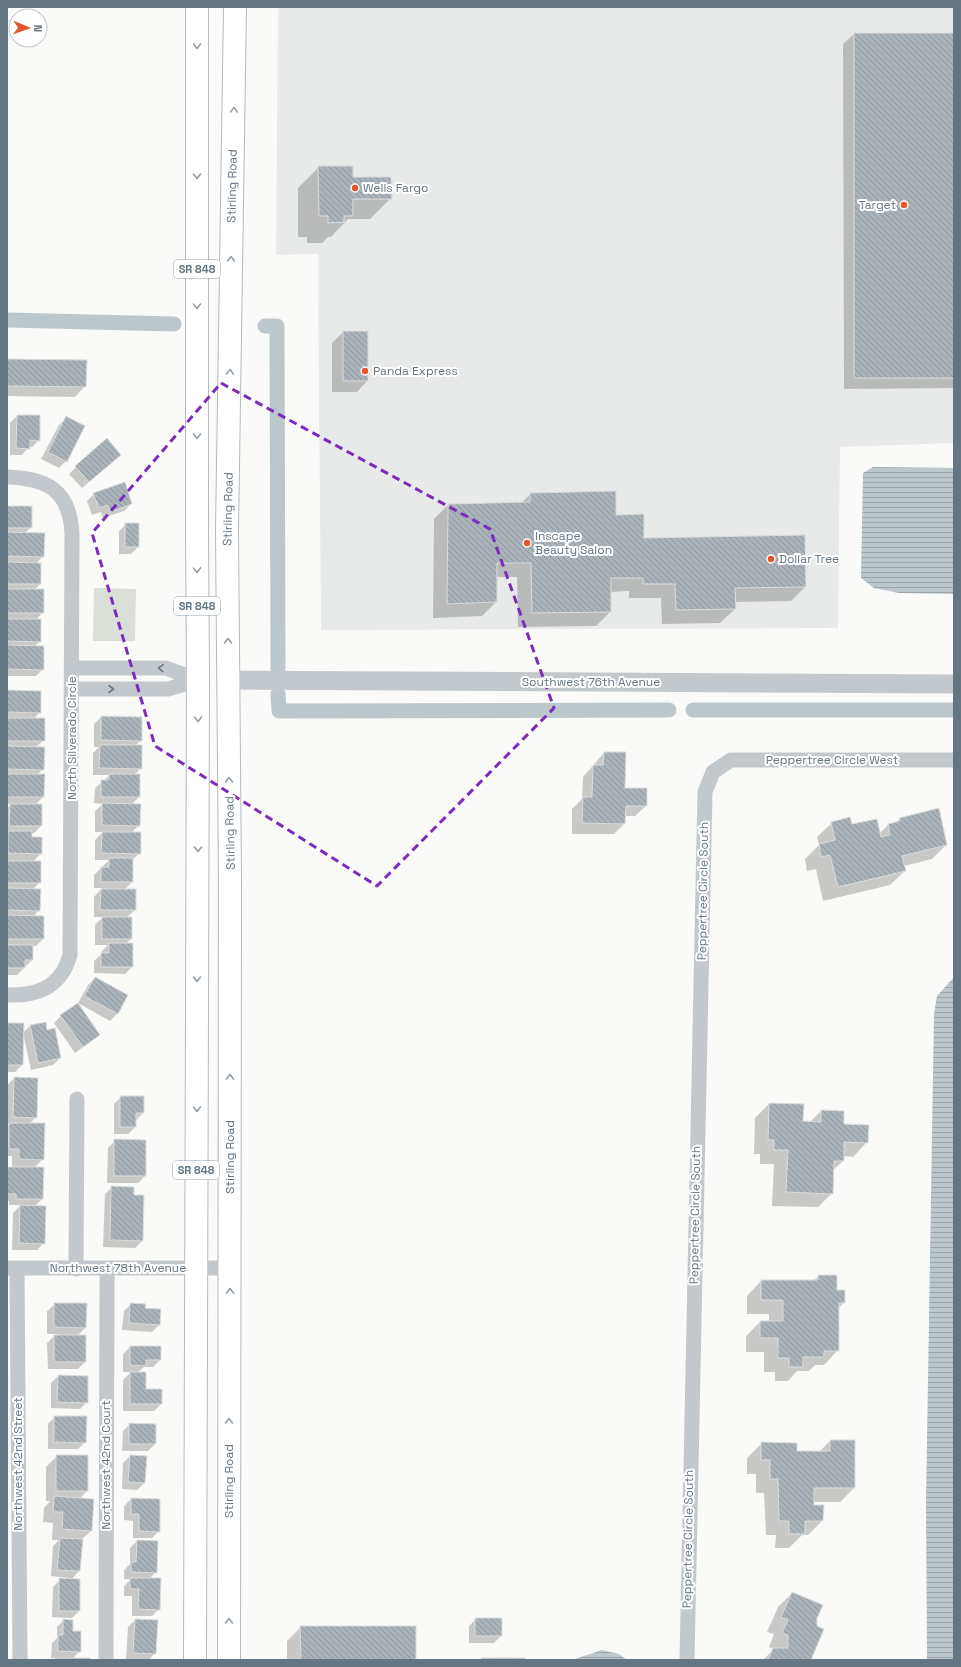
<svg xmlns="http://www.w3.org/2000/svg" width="961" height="1667" font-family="'Space Grotesk',sans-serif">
	<defs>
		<pattern id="water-rules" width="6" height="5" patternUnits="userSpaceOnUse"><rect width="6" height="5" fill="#bbc7cb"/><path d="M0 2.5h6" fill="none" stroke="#9ca6aa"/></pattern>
		<pattern id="building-back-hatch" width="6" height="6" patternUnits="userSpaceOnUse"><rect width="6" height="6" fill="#aab3b9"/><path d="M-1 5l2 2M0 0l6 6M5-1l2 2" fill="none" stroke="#8e969c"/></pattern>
	</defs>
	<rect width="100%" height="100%" fill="#fafaf8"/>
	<!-- built -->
	<path fill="#e8e9e9" d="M278 7H954V443L840 447 838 628 321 630 318 254 276 255Z"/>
	<!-- park -->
	<path fill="#dadfd7" d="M94 588 136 589 135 641H93Z"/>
	<!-- water -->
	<path fill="url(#water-rules)" d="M873 467 954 468V594L899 593 874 588 861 578 863 473Z
		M954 977V1660H927L926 1502 934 1014 937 996Z
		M602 1650 619 1654 627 1660H572Z"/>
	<!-- shadow -->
	<path fill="#0003" d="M854 34H954V388L844 389 843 44Z
		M319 167 391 198 370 219H348L331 237H328L322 243H307V237H298V188Z
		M343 332 367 381 357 392H332V343Z
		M7 360 85 386 75 397 7 396Z
		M17 416 39 440 32 447H29L22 455H10V423Z
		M66 418V461L59 468 41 459 59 425Z
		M113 462 82 488 69 474 76 467Z
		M94 494 131 504 124 511 103 518 101 512 92 515 87 501Z
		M531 494 615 516 643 539 805 587 791 601 734 602 735 609 720 623 662 624 661 598H629V591L610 592V612L596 626 518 627 517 577H496V602L482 616 433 618 434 519 448 505 521 503Z
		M7 507 31 527 24 534 43 556 36 564 40 584 34 590 43 612 36 620 40 641 34 647 43 669 36 676H7Z
		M126 524 138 547 131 554H119V531Z
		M7 691 40 712 34 719 44 740 36 747 43 769 37 775H44L43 797 35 805 41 826 34 833H31V838L41 853 33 862 40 882 32 890 39 910 33 917 43 939 36 946H32V960L17 975H7V808L11 804H7Z
		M101 717 141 740 135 746 141 768 134 775 139 797 131 805 139 825 131 833 140 853 132 860V882L124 890 135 910 126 918 131 939 125 944 132 967 125 974 94 973V961L102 954V951L108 945H95V925L103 917H94V897L102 888H94V875L109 860H95V840L103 832H95V811L103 804 94 803 95 788 110 775H93V753L99 747H94V724Z
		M604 753 624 789 646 806 635 816H625L624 824 614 834H572V809L582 799 583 777Z
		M900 819 946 845 932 859 904 866 905 871 890 885 823 901 816 869 807 871 805 859 819 845 817 837 832 823 851 826 879 834 888 825 895 823Z
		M95 978 127 996 117 1014 110 1021 78 1003 88 985Z
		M61 1016 99 1035 75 1053 54 1023Z
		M7 1024 22 1065 15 1072H7Z
		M30 1026 46 1031 60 1058 53 1065 31 1070 23 1033Z
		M14 1078 36 1117 29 1124 43 1159 34 1168 42 1199 34 1207 44 1243 37 1250H12L13 1213 21 1205H9V1201L7 1200V1168H12V1156H7V1127L10 1124H7V1086Z
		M121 1097 143 1113 136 1120 135 1127 128 1134H114V1104Z
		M769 1104 802 1122H810L821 1111 867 1142 853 1157 843 1156V1161L832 1171V1193L818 1207 772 1206 774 1164H760V1154H754L755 1118Z
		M115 1141 145 1176 138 1183H107L108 1148Z
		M112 1187 133 1196 142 1241 135 1248 103 1247 105 1194Z
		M819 1276 836 1291 844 1302 838 1309V1350L824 1365H815L809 1371H797L788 1381H775V1372H764V1352H746V1336L760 1322H769V1314H747V1296L761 1281H813Z
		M55 1304 85 1328 77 1336 85 1362 78 1369H48L47 1343 54 1336H59V1334H47V1311Z
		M131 1304 144 1309 160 1310 159 1325 152 1332 122 1330 124 1311Z
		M130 1347 160 1360 153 1367H144L137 1373 145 1390 161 1404 154 1411H123V1380L131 1372H123V1354Z
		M58 1376 87 1402 80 1409 51 1408V1383Z
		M55 1417 85 1442 78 1449H48V1424Z
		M130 1424 155 1444 148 1451H122L123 1431Z
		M830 1441 854 1488 840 1502H813L812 1506H823L822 1521 808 1535H802L789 1548H775L776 1535H766L764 1493H756V1474H747V1458L762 1443 796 1452H819Z
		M57 1456 87 1491 79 1499 91 1531 81 1540 79 1571 71 1580 79 1611 72 1618 52 1617 53 1587 60 1580H70V1578L51 1576 53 1546 59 1540H52L53 1523 43 1522 44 1508 50 1501H46V1467Z
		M130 1456 144 1483 137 1490 122 1489 123 1463Z
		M131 1499 159 1531 152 1538H133V1521L124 1520V1506Z
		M137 1541 156 1572 149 1579 159 1609 152 1616H132V1596H124V1586L131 1579H124V1570L130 1564V1548Z
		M792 1593 816 1618 810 1660H763L774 1649 769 1647 774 1634 767 1632 778 1607Z
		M476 1619 501 1636 494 1643H469V1626Z
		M64 1620 80 1651 72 1659 89 1660H54L56 1658H51L52 1643 57 1638V1627Z
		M135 1620 155 1653 149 1660 126 1659 128 1627Z
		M301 1627 415 1660H287V1641Z"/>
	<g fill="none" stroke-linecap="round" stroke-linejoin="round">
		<!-- canal -->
		<path stroke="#bbc7cb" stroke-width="15" d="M7 320 174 324
			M265 326H277L278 668
			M278 694 279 711 669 710
			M693 710H954"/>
	</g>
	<!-- building -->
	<path fill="url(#building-back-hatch)" stroke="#dcdcda" d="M854 33H954V378H854Z
		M318 166H353V177H391L392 199H353V216H344V222L328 223V216H319Z
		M343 331H368V381H343Z
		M7 359 87 360 86 387 7 386Z
		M17 415H40V441L30 440V449L16 448Z
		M66 416 85 426 67 462 48 452Z
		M107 438 121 455 89 482 75 466Z
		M125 482 132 504 110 512 108 505 99 508 93 493Z
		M616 491V515L644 514V538L805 535 806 587 735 588 736 609 676 610 675 584H643V578H611V612L532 613 531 563H497V602L447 604 448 504 530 502V493Z
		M7 506H32V528H7Z
		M125 523H139V547H125Z
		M7 532 45 533 44 557 7 556Z
		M7 562 41 563V584H7Z
		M7 589H44V613H7Z
		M7 619H41V642L7 641Z
		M7 645 44 646V670L7 669Z
		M7 690 41 691V713L7 712Z
		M101 716 142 717V741L101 740Z
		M7 718H45V741H7Z
		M100 745H142V769L99 768Z
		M7 746 45 747 44 770 7 769Z
		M604 752H626L625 788H647V806H626L625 824 582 823 583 797H592L593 765H603Z
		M7 774H45L44 797H7Z
		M109 774H140V797H101V780H109Z
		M102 803 141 804 140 826 102 825Z
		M10 804H42V826H9Z
		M939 808 947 845 902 856 906 871 838 887 830 855 821 857 819 844 835 840 831 822 850 817 852 824 877 819 881 837 890 835 888 824 900 821 899 818Z
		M8 831H32V837H42V854L8 853Z
		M102 832H141V854L101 853Z
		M109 858H133V882H101V867H109Z
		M7 861H41V883H7Z
		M7 888 41 889 40 911 7 910Z
		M101 889H136V910H100Z
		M7 915 44 916V939H7Z
		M102 917H132V939H102Z
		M109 943H133V967H101V953H109Z
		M7 945H33V960H25V968H7Z
		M95 977 128 995 118 1014 84 996Z
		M78 1003 100 1035 83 1047 60 1015Z
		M46 1022 47 1030 55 1028 61 1058 38 1063 30 1025Z
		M7 1023H24L23 1065H7Z
		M14 1077 38 1078 37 1118 13 1117Z
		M120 1096H144V1113H136V1127H120Z
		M769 1103 804 1104 803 1121 821 1122V1110L844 1111V1124L869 1125 868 1143 844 1142V1161H834L833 1194 786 1192 788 1150H774V1140H768Z
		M9 1123H45L44 1160 19 1159V1149H9Z
		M114 1139 146 1140V1176H114Z
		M7 1167H44L43 1199H16V1194H7Z
		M111 1186 134 1187V1195H144L143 1241 110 1240Z
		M20 1205 46 1206 45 1244 19 1243Z
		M818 1275H837V1290H845V1303H839V1351H824V1357H803V1367H789V1358H778V1338H760V1321H783V1300H761V1280H818Z
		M54 1303H87L86 1328 54 1327Z
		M130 1303 146 1304 145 1308 161 1309 160 1325 129 1323Z
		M54 1335H86V1362H54Z
		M130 1346H161V1360H146V1366L130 1365Z
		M130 1372H146V1389H162V1404H130Z
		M58 1375 88 1376V1403L57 1402Z
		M54 1416H87L86 1443 54 1442Z
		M129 1423 156 1424V1444H129Z
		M830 1440H855V1488H814V1505H824L823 1521H805V1534H789V1521H779L778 1479H770V1460H761V1442L797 1443V1451H830Z
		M56 1455H88V1491H56Z
		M130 1455 147 1456 145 1483 128 1482Z
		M54 1496 94 1499 92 1531 62 1529 63 1512H53Z
		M131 1498 160 1499V1532L139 1531V1514H131Z
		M60 1538 83 1539 80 1571 57 1570Z
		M137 1540 158 1541 157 1573 131 1572V1562H136Z
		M59 1578 80 1579V1611H59Z
		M130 1578H161L160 1610 138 1609 139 1589H130Z
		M792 1592 823 1605 817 1618V1626L824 1629 811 1660H768L773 1648H788V1635L782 1633 788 1620 781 1617Z
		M475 1618H502V1636H475Z
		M63 1619 73 1620V1631H81V1652L58 1651V1635H63Z
		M135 1619 158 1620 156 1654 133 1653Z
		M300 1626H416V1660H301Z
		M55 1658H90V1660H55Z
		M481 1658H525V1660H481Z"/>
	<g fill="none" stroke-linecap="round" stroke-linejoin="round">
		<!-- primary casing -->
		<g stroke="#b5babe" stroke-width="24">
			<path id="primary" d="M195 1660 198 680 197 531V7
				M229 1660 230 881 227 531 235 7"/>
		</g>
		<!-- minor -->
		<path stroke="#c3c8cc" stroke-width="15" d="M7 477C48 478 70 491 72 534L70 955C61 987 38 996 7 995
			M73 668H166L198 680
			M72 689H168L198 680
			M8 1268H230
			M17 1268 20 1660
			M76 1269 77 1099
			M106 1660 107 1269
			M687 1660 705 792 713 772 731 760H954"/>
		<!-- tertiary -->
		<path stroke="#c3c8cc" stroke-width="19" d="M228 680 954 684"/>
		<!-- primary -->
		<use href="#primary" stroke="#fff" stroke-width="22"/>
	</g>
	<!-- one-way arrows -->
	<defs><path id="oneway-chevron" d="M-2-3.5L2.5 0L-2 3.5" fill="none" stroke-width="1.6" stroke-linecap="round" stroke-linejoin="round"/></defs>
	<g stroke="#939fa8">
		<use href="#oneway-chevron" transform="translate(197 46) rotate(90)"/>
		<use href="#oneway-chevron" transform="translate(234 110) rotate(-89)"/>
		<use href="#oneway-chevron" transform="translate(197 176) rotate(90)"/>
		<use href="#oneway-chevron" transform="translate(231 259) rotate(-89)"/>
		<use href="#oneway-chevron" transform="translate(197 306) rotate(90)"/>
		<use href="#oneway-chevron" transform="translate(230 372) rotate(-89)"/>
		<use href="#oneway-chevron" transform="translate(197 436) rotate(90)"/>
		<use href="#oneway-chevron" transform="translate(197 570) rotate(89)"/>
		<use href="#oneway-chevron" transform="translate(228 641) rotate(-90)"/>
		<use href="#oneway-chevron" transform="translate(198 719) rotate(90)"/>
		<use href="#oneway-chevron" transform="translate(229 780) rotate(-91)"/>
		<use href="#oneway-chevron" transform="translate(198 849) rotate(90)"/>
		<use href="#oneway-chevron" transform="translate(197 979) rotate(90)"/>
		<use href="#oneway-chevron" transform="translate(230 1077) rotate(-90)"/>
		<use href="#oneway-chevron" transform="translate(197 1109) rotate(90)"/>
		<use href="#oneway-chevron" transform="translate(230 1291) rotate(-90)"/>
		<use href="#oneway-chevron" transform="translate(229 1421) rotate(-90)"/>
		<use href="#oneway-chevron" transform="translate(229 1621) rotate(-90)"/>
	</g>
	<g stroke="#6a7a87">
		<use href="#oneway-chevron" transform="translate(161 668) rotate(-176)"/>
		<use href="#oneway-chevron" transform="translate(111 689)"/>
	</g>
	<!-- marked area -->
	<path fill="none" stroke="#7b2cbf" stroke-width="3" stroke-dasharray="8 5" stroke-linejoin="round" d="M221 383 490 529 554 708 377 886 155 746 92 533Z"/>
	<!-- markers -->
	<g fill="#e4572e" stroke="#fff" stroke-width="1.5">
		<circle cx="355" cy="188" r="4"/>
		<circle cx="904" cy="205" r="4"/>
		<circle cx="365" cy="371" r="4"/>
		<circle cx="527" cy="543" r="4"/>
		<circle cx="771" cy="559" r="4"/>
	</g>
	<g text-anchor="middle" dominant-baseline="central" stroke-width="4" stroke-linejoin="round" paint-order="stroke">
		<!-- shield labels -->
		<g fill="#fff" stroke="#939fa8" stroke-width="1">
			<rect x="174" y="260" width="46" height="18" rx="3"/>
			<rect x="174" y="597" width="46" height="18" rx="3"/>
			<rect x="173" y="1161" width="46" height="18" rx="3"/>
		</g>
		<g font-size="11" font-weight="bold" fill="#657683">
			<text x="197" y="269">SR 848</text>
			<text x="197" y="606">SR 848</text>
			<text x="196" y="1170">SR 848</text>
		</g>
		<!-- street labels -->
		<g font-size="12" fill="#657683" stroke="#fff">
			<text transform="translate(232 186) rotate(-89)">Stirling Road</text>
			<text transform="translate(228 509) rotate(-89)">Stirling Road</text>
			<text x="591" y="682">Southwest 76th Avenue</text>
			<text transform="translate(72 738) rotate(-90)">North Silverado Circle</text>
			<text x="832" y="760">Peppertree Circle West</text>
			<text transform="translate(230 833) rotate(-91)">Stirling Road</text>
			<text transform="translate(703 891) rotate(-89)">Peppertree Circle South</text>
			<text transform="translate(230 1157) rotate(-90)">Stirling Road</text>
			<text transform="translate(695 1215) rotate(-89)">Peppertree Circle South</text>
			<text x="118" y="1268">Northwest 78th Avenue</text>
			<text transform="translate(18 1464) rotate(-90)">Northwest 42nd Street</text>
			<text transform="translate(106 1465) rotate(-90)">Northwest 42nd Court</text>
			<text transform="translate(229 1481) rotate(-90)">Stirling Road</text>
			<text transform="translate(688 1539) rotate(-89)">Peppertree Circle South</text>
		</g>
		<!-- poi labels -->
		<g font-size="12" fill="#657683" stroke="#fff" text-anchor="start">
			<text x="363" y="188">Wells Fargo</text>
			<text x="896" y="205" text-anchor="end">Target</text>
			<text x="373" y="371">Panda Express</text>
			<text x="535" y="536">Inscape<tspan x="535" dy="14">Beauty Salon</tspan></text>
			<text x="779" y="559">Dollar Tree</text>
		</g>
	</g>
	<!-- border -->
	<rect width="961" height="1667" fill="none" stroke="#657683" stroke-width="16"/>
	<!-- north arrow -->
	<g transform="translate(28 28) rotate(92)"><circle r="19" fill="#ffffff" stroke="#c1c8cd"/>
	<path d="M0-3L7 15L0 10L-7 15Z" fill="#e4572e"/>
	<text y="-6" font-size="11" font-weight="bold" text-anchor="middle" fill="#657683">N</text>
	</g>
</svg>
